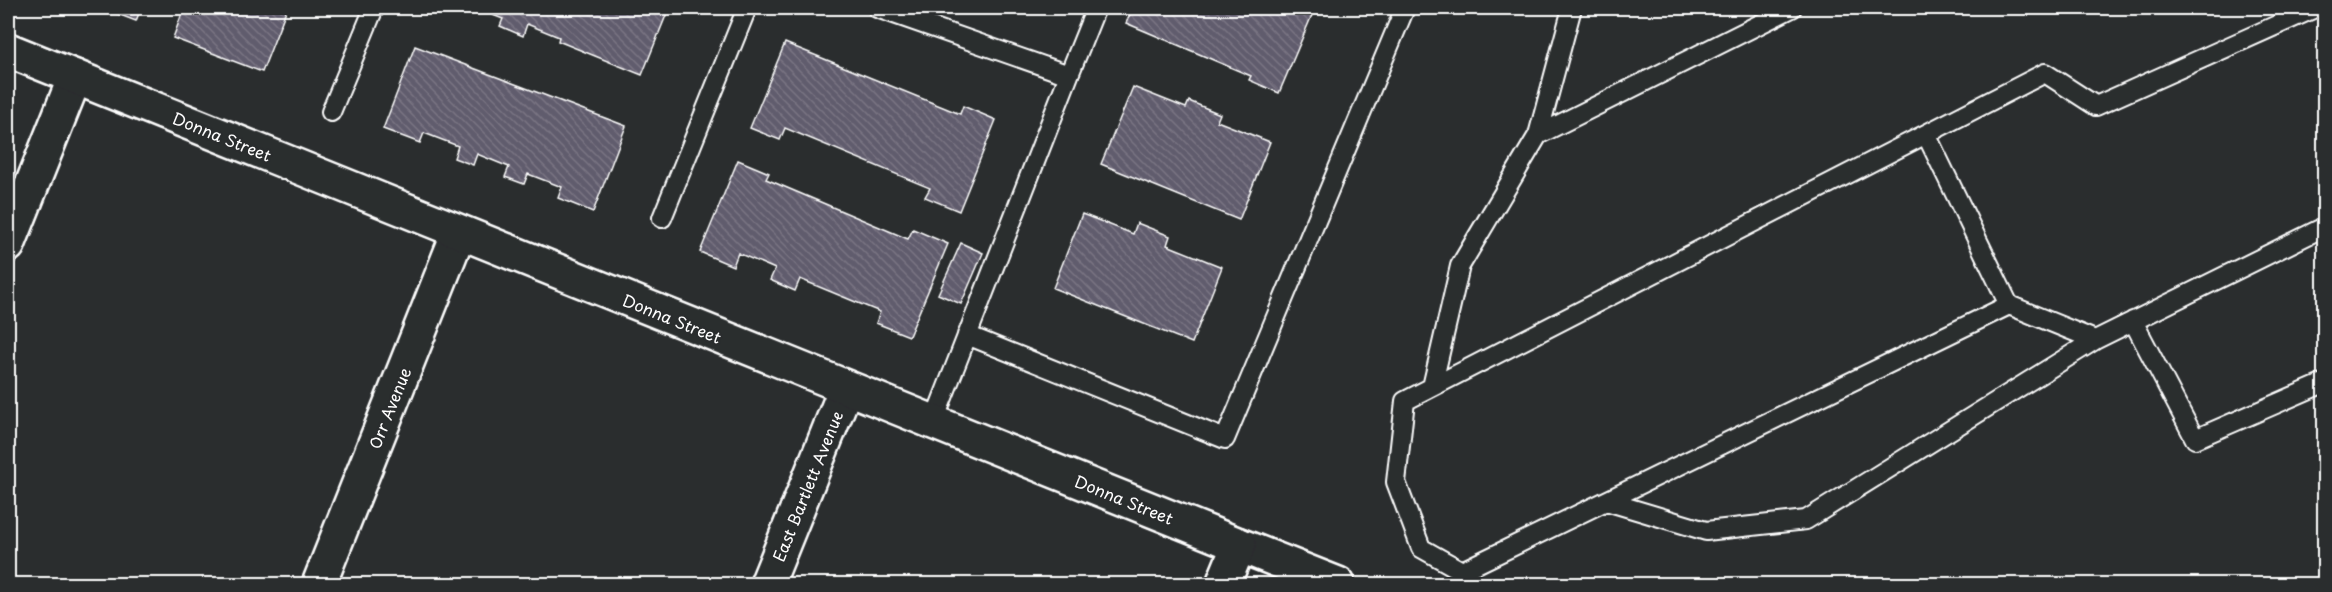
<svg xmlns="http://www.w3.org/2000/svg" width="2332" height="592" font-family="'Playpen Sans',sans-serif">
	<defs>
		<pattern id="building-back-hatch" width="6" height="6" patternUnits="userSpaceOnUse" patternTransform="scale(1.5)"><rect width="6" height="6" fill="#615c6d"/><path d="M-1 5l2 2M0 0l6 6M5-1l2 2" fill="none" stroke="#797483"/></pattern>
	</defs>
	<rect width="100%" height="100%" fill="#2a2d2e"/>
	<filter id="ink" filterUnits="userSpaceOnUse"><feTurbulence type="fractalNoise" baseFrequency=".0167" numOctaves="2"/><feDisplacementMap in="SourceGraphic" scale="12" xChannelSelector="R" yChannelSelector="G"/><feConvolveMatrix kernelMatrix="1 2 1 2 8 2 1 2 1" color-interpolation-filters="sRGB"/></filter>
	<g filter="url(#ink)">
		<!-- building -->
		<path fill="url(#building-back-hatch)" stroke="#fff" stroke-width="1.5" d="M102 8H141L136 21Z
			M184 8H287L262 72 173 38Z
			M475 8H669L642 75 558 41 559 37 527 24 523 36 500 26 503 19Z
			M1133 8H1315L1279 93 1249 80 1251 76 1126 23Z
			M785 43 960 114 963 106 996 120 959 211 925 197 930 188 785 128 780 140 750 128Z
			M415 46 626 126 593 212 558 198 562 187 528 174 524 184 505 177 509 167 477 154 473 165 454 158 458 146 424 133 420 143 383 129Z
			M1133 87 1186 108 1189 101 1220 114 1217 121 1270 142 1239 220 1101 164Z
			M738 160 769 173 766 179 908 239 913 229 948 244 909 336 876 323 880 312 800 279 795 291 770 280 775 269 738 253 733 266 700 252Z
			M1082 214 1133 234 1137 223 1170 236 1167 245 1222 267 1192 343 1053 288Z
			M961 243 983 253 961 304 938 294Z"/>
		<g fill="none" stroke-linecap="round" stroke-linejoin="round">
			<!-- lane casing -->
			<g stroke="#fff" stroke-width="22">
				<path id="lane" d="M877 8 1069 75 933 423
					M1069 75 1096 8
					M331 112 374 8
					M1926 134 2009 305 1462 571 1421 548 1396 482 1405 401 2045 73 2096 106 2315 8
					M1538 135 1572 8
					M662 218 747 8
					M2009 305 2095 340 2324 227
					M2133 321 2195 439 2324 383
					M967 335 1225 439 1405 8
					M1432 387 1460 266 1538 135 1792 8
					M1606 501 1706 531 1806 520 2095 340"/>
			</g>
			<!-- street casing -->
			<g stroke="#fff" stroke-width="38">
				<path id="street" d="M8 245 75 77
					M1239 545 1338 584
					M319 584 459 232
					M767 584 846 388"/>
			</g>
			<!-- secondary casing -->
			<g stroke="#fff" stroke-width="38">
				<path id="secondary" d="M8 50 1239 545 1223 584"/>
			</g>
			<!-- lane -->
			<use href="#lane" stroke="#2a2d2e" stroke-width="18"/>
			<!-- street -->
			<use href="#street" stroke="#2a2d2e" stroke-width="33"/>
			<!-- secondary -->
			<use href="#secondary" stroke="#2a2d2e" stroke-width="33"/>
		</g>
	</g>
	<g text-anchor="middle" dominant-baseline="central" stroke-width="4.5" stroke-linejoin="round" paint-order="stroke">
		<!-- street labels -->
		<g font-size="16" fill="#fff" stroke="#2a2d2e">
			<text transform="translate(222 136) rotate(22)">Donna Street</text>
			<text transform="translate(672 318) rotate(22)">Donna Street</text>
			<text transform="translate(389 408) rotate(-68)">Orr Avenue</text>
			<text transform="translate(807 486) rotate(-68)">East Bartlett Avenue</text>
			<text transform="translate(1124 499) rotate(22)">Donna Street</text>
		</g>
	</g>
	<!-- margin -->
	<rect width="2332" height="592" fill="none" stroke="#2a2d2e" stroke-width="30"/>
	<rect x="15" y="15" width="2302" height="562" fill="none" stroke="#fff" stroke-width="2" filter="url(#ink)"/>
</svg>
